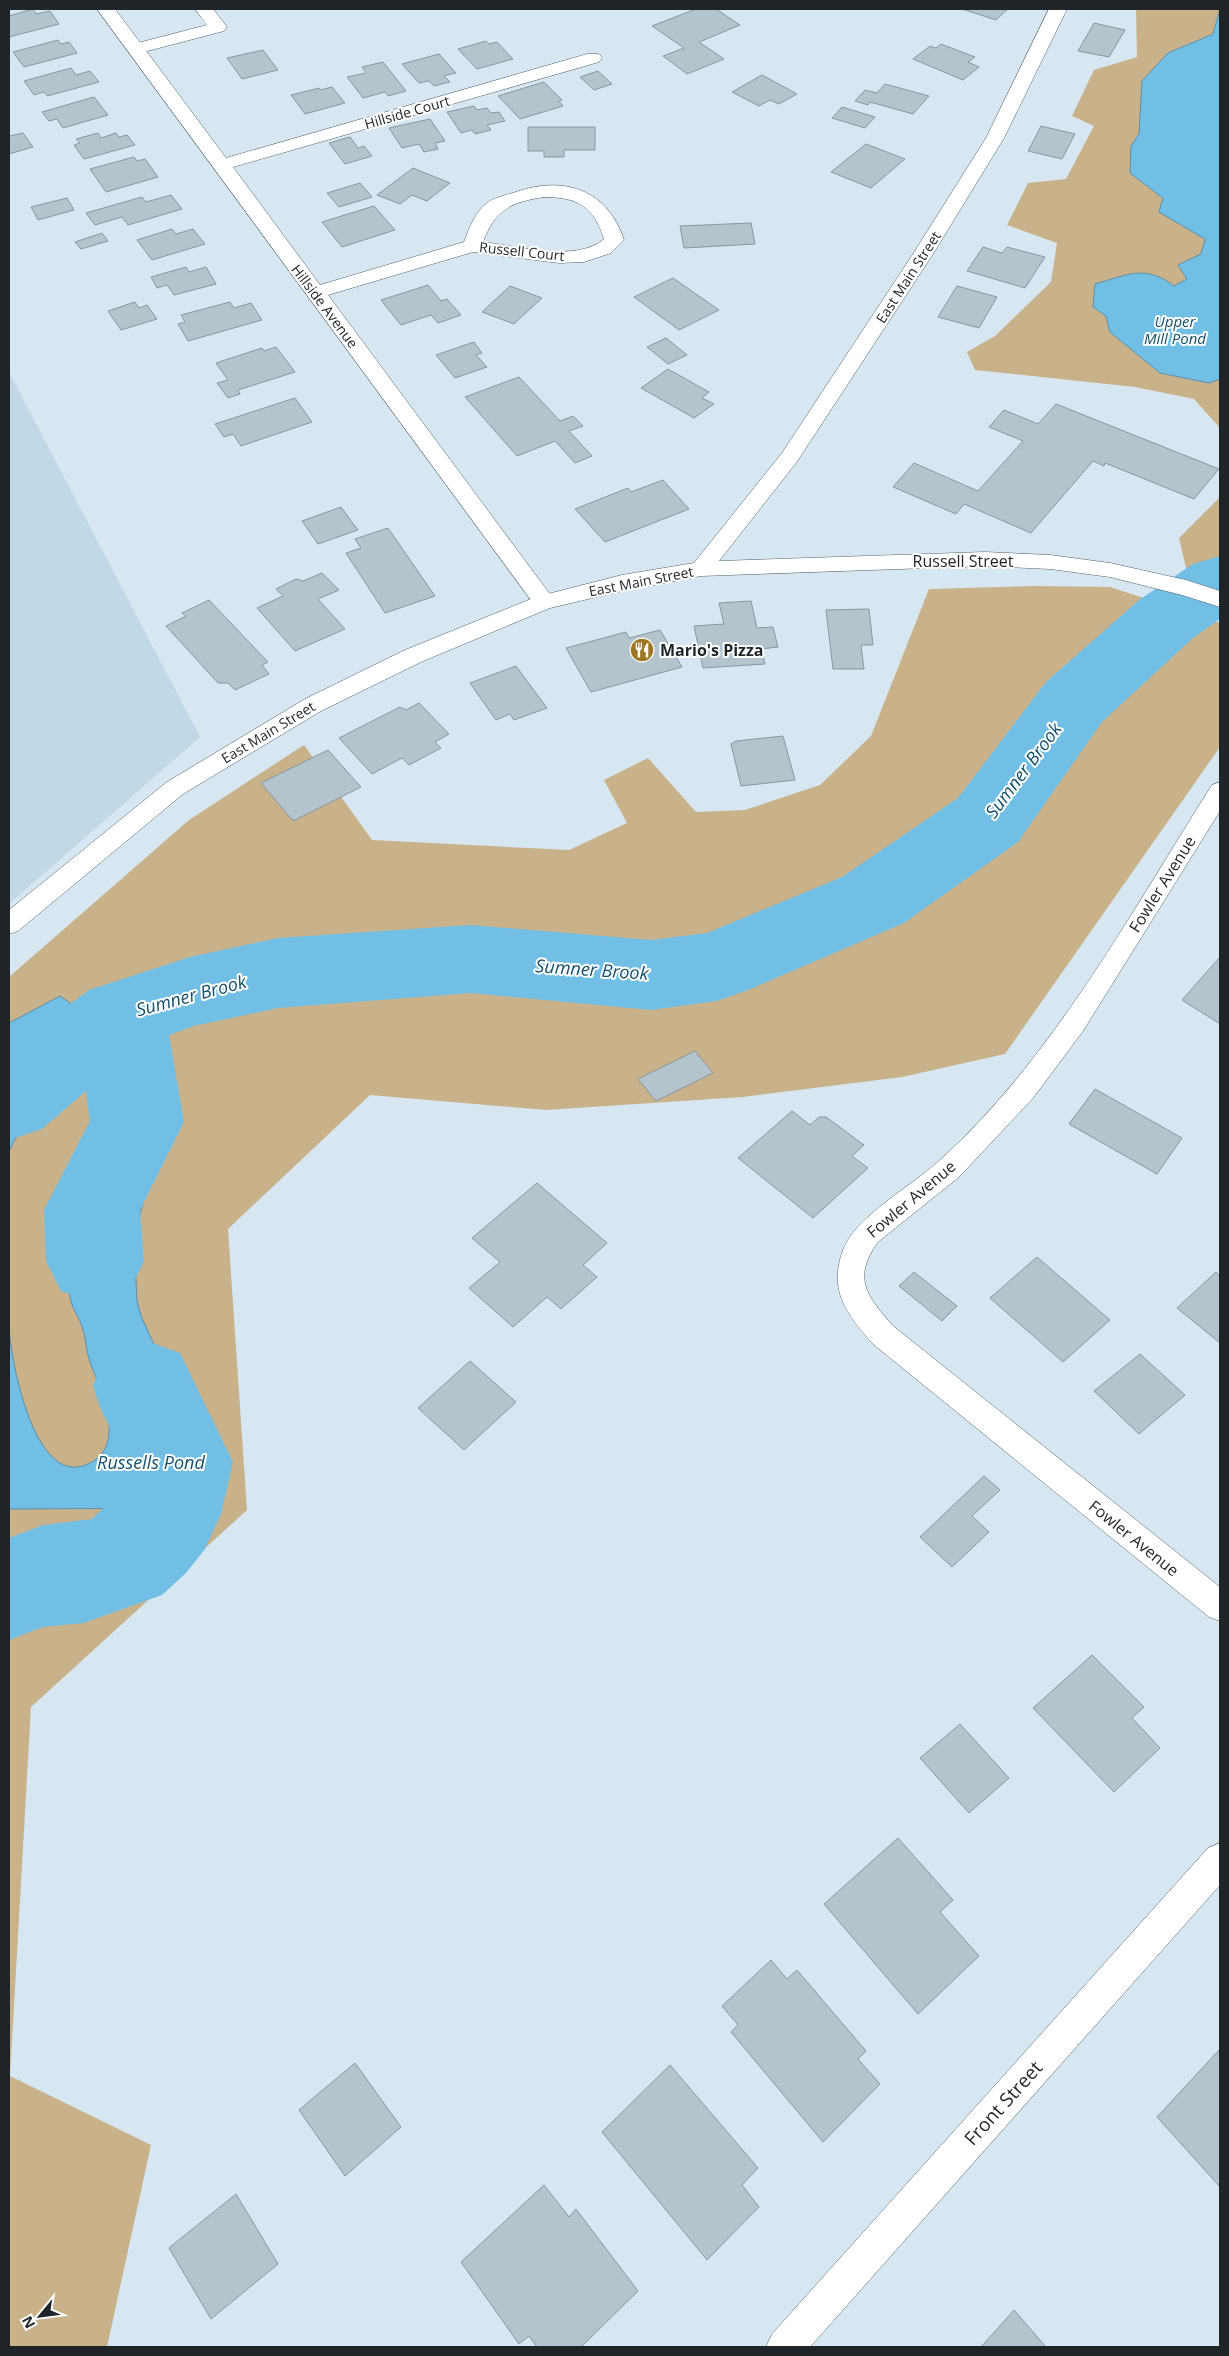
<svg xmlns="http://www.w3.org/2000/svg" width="1229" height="2356" font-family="'Open Sans',sans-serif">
	<rect width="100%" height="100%" fill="#d6e7f1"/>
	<!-- built -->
	<path fill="#c1d9e7" d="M9 372 200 737 9 904Z"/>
	<!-- green -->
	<path fill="#c9b28a" d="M1136 9H1220V428L1194 399 1135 387 975 370 967 352 995 336 1051 282 1057 243 1007 225 1028 183 1066 179 1094 126 1072 116 1094 70 1137 57Z
		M1220 497V578L1187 572 1179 538Z
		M1036 586 1110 587 1220 623V747L1005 1054 902 1077 743 1097 546 1110 370 1095 228 1229 247 1510 31 1707 10 2076 151 2145 107 2347H9V977L189 820 304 745 372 840 569 850 627 823 604 780 648 758 696 812 745 810 820 785 871 736 929 589Z"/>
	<!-- water -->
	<path fill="#72bfe6" stroke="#5990ad" d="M1220 9V379L1209 383 1160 373 1110 332 1106 316 1093 307 1095 284C1127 275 1145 264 1174 286L1187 279 1178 265 1201 254 1205 239 1159 212 1163 198 1130 173 1131 146 1139 134 1142 81 1168 53 1213 34Z
		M60 996 77 1008 91 1023 90 1062 85 1073 65 1086 39 1109 15 1139 9 1151V1023Z
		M123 1138 146 1143 150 1152 145 1194 134 1238 137 1301 141 1316 188 1419 199 1468 198 1508 9 1509V1327C11 1361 35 1495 92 1462 108 1453 110 1437 109 1420 108 1402 96 1379 90 1362 86 1351 86 1338 82 1326 79 1317 73 1310 71 1301 66 1286 73 1272 75 1257 76 1247 72 1237 73 1227 76 1209 98 1152 113 1142 116 1140 120 1139 123 1138Z"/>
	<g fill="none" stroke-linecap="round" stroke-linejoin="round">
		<!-- river -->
		<path fill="#72bfe6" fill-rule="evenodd" d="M1220 556V619L1193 638 1102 722 1018 842 904 923 748 990 717 1001 651 1010 471 993 278 1008 194 1026 169 1035 184 1122 140 1210 144 1261 129 1291 95 1303 61 1291 46 1261 44 1210 90 1121 86 1091 42 1129 9 1140V1049L89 990 190 957 278 938 471 925 651 940 707 933 842 877 958 798 1046 682 1139 600 1193 564Z
			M144 1340 180 1353 233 1462 221 1514 205 1549 186 1573 162 1595 84 1623 43 1627 9 1640V1538L43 1525 92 1519 122 1490 128 1465 100 1407 93 1385 108 1353Z"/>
	</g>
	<!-- building -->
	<path fill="#b3c4cd" stroke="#8898a1" d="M33 9 36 14 50 11 59 24 9 37V16Z
		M696 9H716L740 25 699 42 724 59 687 74 663 56 684 48 652 26Z
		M962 9H1008L996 20Z
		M1094 23 1125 30 1109 57 1078 51Z
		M58 40 61 44 69 42 77 53 24 67 13 52Z
		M486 41 489 44 497 42 513 59 477 69 458 49Z
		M941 44 975 57 968 62 979 67 963 80 913 59 930 46 936 48Z
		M263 50 278 70 242 79 227 58Z
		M439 54 456 73 444 76 450 82 434 86 429 81 419 83 402 64Z
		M383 62 406 91 388 96 385 92 363 98 347 77 366 73 362 67Z
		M71 68 76 75 90 71 99 82 47 96 44 92 34 95 24 81Z
		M598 71 612 84 594 90 580 77Z
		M762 75 797 94 779 104 770 100 759 106 732 92Z
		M544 82 562 100 559 101 563 106 520 119 498 96Z
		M885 84 929 96 913 114 870 102 868 105 855 101 865 90 877 93Z
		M332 87 345 103 305 114 291 95 319 88 320 90Z
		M94 97 108 115 63 128 57 119 49 121 42 112Z
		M474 106 477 110 487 108 491 113 499 112 505 121 487 125 491 130 475 134 472 130 461 133 447 112Z
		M842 107 875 117 865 128 832 118Z
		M430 119 445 141 435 143 438 149 424 152 419 144 402 148 389 128Z
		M1041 126 1075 134 1062 159 1028 151Z
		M528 127H595V150H564V157H544V151H528Z
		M23 133 33 147 9 154V136Z
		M98 133 101 138 116 133 119 137 127 135 135 145 84 159 74 145 80 143 76 139Z
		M350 137 358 148 364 146 372 156 345 164 329 143Z
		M866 144 905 159 871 188 831 172Z
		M134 157 137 161 145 159 158 177 106 192 90 169Z
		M413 168 450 183 427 201 412 195 400 204 377 195Z
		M360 183 372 197 339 207 327 193Z
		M171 195 182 209 128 225 122 217 95 225 86 213 142 197 146 202Z
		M67 198 74 210 38 220 31 207Z
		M374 206 395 230 342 247 322 222Z
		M751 223 755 244 684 248 680 226Z
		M172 229 176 234 193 229 205 244 152 260 137 240Z
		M102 233 108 241 81 249 75 242Z
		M983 247 1002 253 1007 247 1045 257 1025 288 967 271Z
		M186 267 189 272 206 267 216 284 174 295 167 285 157 288 151 277Z
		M673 278 719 310 679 330 634 297Z
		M428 285 441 301 447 299 461 315 438 323 431 315 401 325 381 300Z
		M510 286 542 298 514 324 482 312Z
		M957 286 997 297 979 328 938 317Z
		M135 302 139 308 147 305 157 319 121 330 108 311Z
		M230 302 234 308 251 303 262 320 188 341 178 324 185 322 181 315Z
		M666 338 687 355 668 364 647 347Z
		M474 342 482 353 476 355 487 367 455 378 436 355Z
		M276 347 295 372 238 390 240 394 228 398 217 383 228 380 216 363 262 348 264 351Z
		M668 369 709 392 702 398 714 404 694 418 641 388Z
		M519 377 560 421 573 416 583 426 569 431 592 456 575 463 555 441 517 456 465 397Z
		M295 398 312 422 241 446 233 434 224 437 215 424Z
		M1056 404 1219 469 1194 499 1105 463 1104 466 1093 461 1031 533 964 504 956 514 893 487 914 463 978 491 1023 441 989 427 1004 410 1038 424Z
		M663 480 689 509 605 542 575 509 628 488 631 492Z
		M341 507 358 530 318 544 302 521Z
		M388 528 435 596 385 613 346 553 361 548 355 539Z
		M322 573 339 590 318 599 345 629 295 651 257 608 283 596 276 589 296 579 303 581Z
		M209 600 268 662 262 665 269 674 235 690 228 683H218L166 626 186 616 182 613Z
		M751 601 757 628 773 627 778 647 761 649 765 664 703 668 694 626 724 624 719 603Z
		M869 609 873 645H861L864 669H833L826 610Z
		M660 630 682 667 591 692 566 648 626 632 629 638Z
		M516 666 547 708 514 720 510 714 496 720 470 683Z
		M419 703 449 734 435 742 441 748 409 765 402 758 372 774 339 738 400 707 406 710Z
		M783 736 795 780 741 786 731 744 736 741Z
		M328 750 361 787 293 821 261 783Z
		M1220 957V1024L1182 1000Z
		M695 1051 713 1073 656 1101 638 1079Z
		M1095 1089 1182 1138 1157 1174 1069 1124Z
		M792 1111 810 1125 819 1117H826L864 1145 852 1156 868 1168 813 1218 738 1158Z
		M537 1183 607 1243 583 1265 597 1277 561 1309 547 1297 513 1327 469 1288 500 1262 472 1238Z
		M1037 1257 1110 1320 1063 1362 990 1298Z
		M914 1272 957 1306 942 1321 899 1286Z
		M1216 1272 1220 1276V1343L1177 1308Z
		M1140 1354 1185 1395 1139 1434 1094 1391Z
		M470 1361 516 1402 464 1450 418 1408Z
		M984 1476 1000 1490 972 1516 989 1532 952 1567 920 1537Z
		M1092 1655 1144 1707 1132 1718 1160 1748 1114 1792 1033 1708Z
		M960 1724 1009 1778 969 1813 920 1758Z
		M898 1838 953 1900 940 1912 979 1956 918 2014 824 1904Z
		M771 1960 787 1979 797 1970 866 2051 858 2059 880 2084 823 2142 731 2032 738 2025 722 2006Z
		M1220 2049V2187L1157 2117Z
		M355 2063 401 2127 345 2176 299 2110Z
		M670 2065 758 2168 742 2185 759 2207 707 2260 602 2132Z
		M544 2185 569 2217 576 2209 638 2291 581 2347H537L529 2336 519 2344 461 2262Z
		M236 2194 278 2264 211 2319 169 2248Z
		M1014 2310 1046 2347H981Z"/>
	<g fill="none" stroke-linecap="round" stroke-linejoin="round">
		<!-- service casing -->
		<g stroke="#516068" stroke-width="1">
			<path id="service" d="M195 9H213L227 27 224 31 136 54 130 53 127 49 130 45 207 25Z"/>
		</g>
		<!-- minor casing -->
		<g stroke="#516068" stroke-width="1">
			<path id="minor" d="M97 9H115L226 158 587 54H599L602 58 599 62 233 167 320 285 464 242C469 229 475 212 487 203 495 197 507 195 516 192 564 175 608 190 624 240L611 253 584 262 559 263 473 252 328 295 552 597 555 602 552 607 544 610 536 607ZM544 197C577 197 594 206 604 239 577 263 516 246 483 242 495 210 511 202 544 197Z
				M1220 782V811L1083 1031 1033 1098 959 1177 878 1242C851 1279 868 1297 893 1326L1220 1587V1621L1209 1617 873 1344C847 1314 828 1291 843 1250 855 1217 913 1185 939 1161 1053 1058 1130 914 1212 785Z
				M1220 1843V1885L810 2347H766L772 2334 1208 1848Z"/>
		</g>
		<!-- secondary casing -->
		<g stroke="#516068" stroke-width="1">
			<path id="secondary" d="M1049 9H1067L1004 138 933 254 796 463 719 561 985 552 1050 555 1110 563 1186 580 1220 591V607L1182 595 1110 577 1050 569 985 566 701 576 622 591 550 608 421 662 321 711 183 794 18 931 9 934V910L167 782 305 699 405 650 536 597 622 575 694 563 782 453 913 254 986 138Z"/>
		</g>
		<!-- service -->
		<use href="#service" fill="#fff" fill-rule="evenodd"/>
		<!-- minor -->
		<use href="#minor" fill="#fff" fill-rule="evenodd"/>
		<!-- secondary -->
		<use href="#secondary" fill="#fff" fill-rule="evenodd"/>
	</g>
	<!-- icons -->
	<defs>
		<g id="restaurant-disc" transform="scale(1.25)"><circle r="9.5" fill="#9e7724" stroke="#fff"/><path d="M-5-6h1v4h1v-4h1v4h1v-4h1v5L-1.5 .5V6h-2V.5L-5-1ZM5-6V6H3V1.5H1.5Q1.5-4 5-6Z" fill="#fff"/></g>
	</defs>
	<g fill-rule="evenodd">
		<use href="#restaurant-disc" x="642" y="650"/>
	</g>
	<g text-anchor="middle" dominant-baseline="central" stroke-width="4" stroke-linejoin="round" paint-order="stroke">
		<!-- far-street labels -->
		<g font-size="14" fill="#1e2428" stroke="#fff">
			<text transform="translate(407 112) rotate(-16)">Hillside Court</text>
			<text transform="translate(522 251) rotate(6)">Russell Court</text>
			<text transform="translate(908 277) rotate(-57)">East Main Street</text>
			<text transform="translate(325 306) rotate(53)">Hillside Avenue</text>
			<text transform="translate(641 581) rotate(-11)">East Main Street</text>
			<text transform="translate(268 732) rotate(-31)">East Main Street</text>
		</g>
		<!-- far-water labels -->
		<g font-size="15" font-style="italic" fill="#14516c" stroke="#fff">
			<text x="1175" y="321">Upper<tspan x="1175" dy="17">Mill Pond</tspan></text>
		</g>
		<!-- street labels -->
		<g font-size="16" fill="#1e2428" stroke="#fff">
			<text x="963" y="561">Russell Street</text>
			<text transform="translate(1162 884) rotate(-58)">Fowler Avenue</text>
			<text transform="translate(911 1199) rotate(-40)">Fowler Avenue</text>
			<text transform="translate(1134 1538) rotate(39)">Fowler Avenue</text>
		</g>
		<!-- poi labels -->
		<g font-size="16" font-weight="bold" fill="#1e2428" stroke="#fff" text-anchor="start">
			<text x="660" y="650">Mario's Pizza</text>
		</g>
		<!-- water labels -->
		<g font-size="18" font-style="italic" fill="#14516c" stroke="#fff">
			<text transform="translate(1023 770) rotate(-53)">Sumner Brook</text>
			<text transform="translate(592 969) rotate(4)">Sumner Brook</text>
			<text transform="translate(191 995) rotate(-15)">Sumner Brook</text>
			<text x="151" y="1462">Russells Pond</text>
		</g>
		<!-- near-street labels -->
		<g font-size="19" fill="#1e2428" stroke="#fff">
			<text transform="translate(1003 2103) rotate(-48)">Front Street</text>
		</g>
	</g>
	<!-- border -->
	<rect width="1229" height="2356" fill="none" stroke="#1e2428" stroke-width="20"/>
	<!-- north arrow -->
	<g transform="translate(40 2316) rotate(241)" stroke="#ffffff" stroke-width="4" paint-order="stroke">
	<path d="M0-4L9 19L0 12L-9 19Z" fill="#1e2428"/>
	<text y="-8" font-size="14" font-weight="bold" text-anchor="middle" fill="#1e2428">N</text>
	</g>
</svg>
